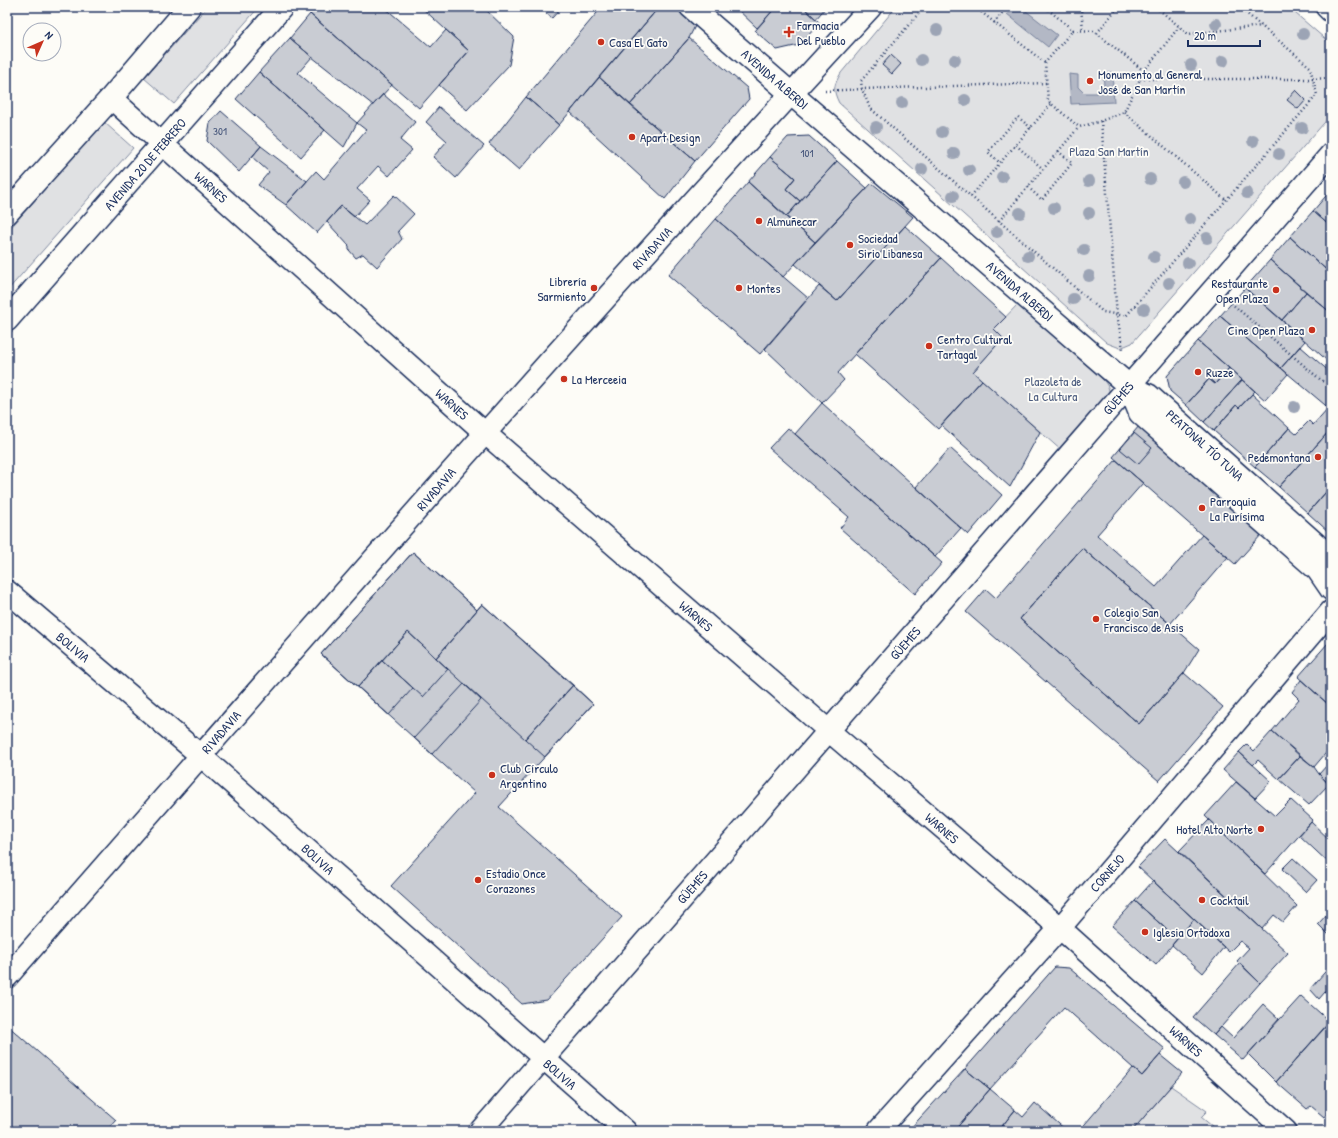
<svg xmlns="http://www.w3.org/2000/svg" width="1338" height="1138" font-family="'Patrick Hand',sans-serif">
	<rect width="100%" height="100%" fill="#fdfcf7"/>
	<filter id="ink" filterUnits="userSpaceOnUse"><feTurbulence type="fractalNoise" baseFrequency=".025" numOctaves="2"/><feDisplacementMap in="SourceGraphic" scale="8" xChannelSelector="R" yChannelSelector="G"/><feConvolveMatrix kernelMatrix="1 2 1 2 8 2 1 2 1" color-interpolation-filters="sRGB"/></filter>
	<g filter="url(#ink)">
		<!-- green -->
		<path fill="#e0e1e3" stroke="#7e88a0" d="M207 7H259L174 104 144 78Z
			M896 7H1288L1331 44V115L1132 343 1120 348 1107 343 839 103C832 89 834 85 841 73Z
			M104 122 133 148 7 291V232Z
			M1018 304 1098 374C1106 383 1110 386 1110 399L1063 452 973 372 1003 338 994 329Z
			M1171 1086 1207 1111 1201 1117 1218 1131H1132Z"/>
		<!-- water -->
		<path fill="#b3b8c5" stroke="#76819c" d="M1013 7H1021L1057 35 1048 47 1007 14Z
			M1112 72 1114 102 1071 104 1069 74 1078 75V87L1084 93H1097L1104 85 1103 73Z"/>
		<!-- building -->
		<path fill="#c9ccd3" stroke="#1b2f5e" d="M316 7H384L431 47 446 30 469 51 419 108 310 14Z
			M421 7H483L514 37 509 65 467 110 439 85 469 51Z
			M539 7H562L552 18Z
			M602 7H659L559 125 526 97Z
			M659 7H675L695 26 689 38 630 105 599 77Z
			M735 7H776L757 28Z
			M776 7H803L820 23 799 45 777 50 755 31Z
			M803 7H826L816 19Z
			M310 14 392 85 373 105 312 57 290 38Z
			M290 38 312 57 298 73 357 123 344 147 259 72Z
			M689 38 747 88 749 99 695 161 630 105Z
			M891 55 901 64 892 74 882 65Z
			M259 72 325 130 301 157 236 99Z
			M599 77 695 161 665 199 570 112Z
			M1296 90 1306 100 1298 109 1287 100Z
			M383 94 415 122 400 140 412 150 389 176 378 166 357 189 370 200 354 217 341 206 317 233 286 205 316 171 324 179 366 130 357 123Z
			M526 97 559 125 519 170 489 144Z
			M439 107 484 146 456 178 433 157 447 141 426 122Z
			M221 111 261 146 239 172 207 141 210 123Z
			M809 136 837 161 800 201 786 189 795 178 770 157 788 137Z
			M261 146 307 181 286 205 258 185 269 172 252 157Z
			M770 157 795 178 786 189 800 201 786 217 748 182Z
			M837 161 867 188 815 242 786 217Z
			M748 182 815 242 783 277 716 219Z
			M872 183 913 217 837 301 795 264Z
			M1331 190V227L1313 211Z
			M394 195 414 214 398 231 402 239 377 267 363 254 356 258 349 250V246L327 222 341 206 365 225Z
			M1313 211 1331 227V274L1290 237Z
			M716 219 808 298 760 354 668 275Z
			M905 226 941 258 838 373 844 380 822 403 765 349 819 286 837 301Z
			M1290 237 1331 274V313L1270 260Z
			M941 258 1006 317 994 329 1003 338 973 372 982 380 938 429 855 354Z
			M1270 260 1306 292 1282 320 1245 288Z
			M1245 288 1305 341 1281 368 1220 316Z
			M1306 292 1331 313V364L1282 320Z
			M1220 316 1288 374 1265 400 1198 341Z
			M1198 341 1229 368 1215 384 1209 379 1186 405 1170 391 1167 376Z
			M1300 346 1331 373V410L1281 368Z
			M1229 368 1242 380 1204 422 1186 405 1209 379 1215 384Z
			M982 380 1040 432 1010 487 941 425Z
			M1242 380 1255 391 1239 408 1236 405 1214 431 1204 422Z
			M1252 394 1289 428 1255 467 1214 431 1236 405 1239 408Z
			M822 403 961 528 935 557 795 434Z
			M1328 408 1331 410V429L1279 487 1255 467 1289 428 1296 434 1309 421 1313 425Z
			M1139 426 1262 534 1235 564 1113 457Z
			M788 428 942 563 915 594 840 528 849 517 769 448Z
			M1331 429V486L1308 513 1279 487Z
			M1134 433 1152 448 1138 464 1120 449Z
			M950 448 1002 495 968 535 916 487Z
			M1116 460 1143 483 1097 535 1156 587 1202 535 1228 557 1170 624 1082 548 1020 619 1139 724 1184 673 1223 707 1159 781 966 612 986 589 996 598Z
			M1331 486V534L1308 513Z
			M1082 548 1199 649 1184 673 1139 724 1020 619Z
			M413 552 477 610 436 658 408 632 358 687 321 654Z
			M413 552 477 610 482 604 593 704 499 807 622 917 547 1000 522 1004 391 886 475 793 321 654Z
			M482 604 573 685 525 739 436 658Z
			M408 632 448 669 423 697 382 660Z
			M1331 642V699L1327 703 1298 677 1328 643Z
			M382 660 413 688 389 715 358 687Z
			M1301 680 1331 707V747L1314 767 1272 731 1299 699 1292 692Z
			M464 684 481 700 432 754 414 738Z
			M573 685 593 704 545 757 525 739Z
			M1272 731 1300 756 1279 779 1258 760 1253 765 1239 752 1247 744 1254 751Z
			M1239 752 1271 781 1255 798 1223 770Z
			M1300 756 1314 767 1319 774 1329 784 1309 805 1279 779Z
			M1328 764 1331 767V787L1319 774Z
			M1236 782 1275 816 1291 800 1313 820 1265 874 1205 816Z
			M1209 820 1297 906 1283 922 1274 915 1262 929 1179 851Z
			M1311 822 1331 841V865L1299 835Z
			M1165 839 1288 953 1260 983 1237 961 1249 948 1240 941 1229 952 1138 867Z
			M1293 858 1317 880 1306 892 1282 869Z
			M1153 881 1194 919 1177 939 1135 901Z
			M1135 901 1177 939 1156 965 1112 926Z
			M1331 910V937L1318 924Z
			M1194 919 1224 947 1203 973 1172 945Z
			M1240 963 1260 983 1214 1035 1193 1017Z
			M1331 965V985L1319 999 1310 989Z
			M1055 967 1069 968 1165 1049 1142 1076 1064 1007 990 1089 965 1069Z
			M1301 996 1330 1022 1276 1082 1248 1054Z
			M1263 1004 1279 1019 1243 1060 1214 1035 1221 1027 1233 1038Z
			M1331 1020V1114L1328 1112 1324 1117 1311 1106 1307 1109 1276 1082Z
			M7 1025 116 1120 106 1131H7Z
			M1160 1055 1182 1073 1132 1131H1079L1133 1068 1142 1076Z
			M965 1069 990 1089 954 1131H908Z
			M990 1089 1015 1110 998 1131H954Z
			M1035 1103 1067 1131H1010L1003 1125 1015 1110 1023 1117Z"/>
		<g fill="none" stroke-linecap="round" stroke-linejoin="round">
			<!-- street casing -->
			<g stroke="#1b2f5e" stroke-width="24">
				<path id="street" d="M111 98 485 433 829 731 1060 928 1286 1131
					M1129 386 1149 395 1331 557
					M7 591 200 755 626 1131
					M7 977C292 651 577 325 871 7
					M480 1131 1331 154
					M878 1131 1060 928 1331 611"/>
			</g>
			<!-- secondary casing -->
			<g stroke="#1b2f5e" stroke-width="25">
				<path id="secondary" d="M691 7 1129 386 1140 413 1318 570 1331 589
					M1327 7 1331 11
					M7 213 111 98 189 7
					M7 320 282 7"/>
			</g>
			<!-- path -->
			<path stroke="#1b2f5e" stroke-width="2.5" stroke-dasharray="1 3" stroke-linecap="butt" d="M924 7 861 81 862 89 870 108 1103 312 1126 316 1317 95 1310 67 1239 7
				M975 7 1045 63
				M1045 7 1073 30
				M1081 7 1083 30
				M1156 7 1188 34 1262 26
				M994 23 1007 7
				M1073 30 1094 31 1144 71 1124 112 1101 121 1079 127 1048 101 1045 63Z
				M1097 33 1118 7
				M1144 71 1179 27
				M1140 79H1313L1331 78
				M825 91 862 89 1046 83
				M1124 112 1226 200
				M1101 121 1117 315 1123 349
				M1031 128 1018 117 988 152 1000 163 1051 104
				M1016 145 1043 169
				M1058 151 1072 163 1042 200 1028 187 1079 127
				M971 196 1000 163
				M999 221 1028 187
				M1231 303 1322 381 1331 383"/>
			<!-- street -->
			<use href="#street" stroke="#fdfcf7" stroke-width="21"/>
			<!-- secondary -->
			<use href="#secondary" stroke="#fdfcf7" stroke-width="22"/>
		</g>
		<!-- trees -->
		<g fill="#9ca4b5">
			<circle cx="1216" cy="24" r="6"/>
			<circle cx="937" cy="30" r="6"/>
			<circle cx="1303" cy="34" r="6"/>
			<circle cx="921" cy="60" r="6"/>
			<circle cx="955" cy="60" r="6"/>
			<circle cx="1223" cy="61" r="6"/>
			<circle cx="1191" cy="65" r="6"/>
			<circle cx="965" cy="100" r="6"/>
			<circle cx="902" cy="103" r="6"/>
			<circle cx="876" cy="127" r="6"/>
			<circle cx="1302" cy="128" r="6"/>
			<circle cx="942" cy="132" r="6"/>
			<circle cx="1253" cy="141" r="6"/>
			<circle cx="954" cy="153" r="6"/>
			<circle cx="1279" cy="154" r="6"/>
			<circle cx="922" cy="169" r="6"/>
			<circle cx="969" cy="170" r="6"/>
			<circle cx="1002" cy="177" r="6"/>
			<circle cx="1150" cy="179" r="6"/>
			<circle cx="1089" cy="181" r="6"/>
			<circle cx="1183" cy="182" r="6"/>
			<circle cx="1247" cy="193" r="6"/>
			<circle cx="953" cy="196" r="6"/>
			<circle cx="1054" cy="208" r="6"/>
			<circle cx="1020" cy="213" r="6"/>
			<circle cx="1089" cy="213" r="6"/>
			<circle cx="1190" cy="219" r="6"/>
			<circle cx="997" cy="232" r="6"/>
			<circle cx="1207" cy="238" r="6"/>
			<circle cx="1084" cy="250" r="6"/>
			<circle cx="1028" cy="256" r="6"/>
			<circle cx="1154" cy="257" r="6"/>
			<circle cx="1188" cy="263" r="6"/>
			<circle cx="1089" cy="276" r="6"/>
			<circle cx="1169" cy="283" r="6"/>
			<circle cx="1073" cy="299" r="6"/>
			<circle cx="1144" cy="309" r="6"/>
			<circle cx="1294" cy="407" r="6"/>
		</g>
	</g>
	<!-- markers -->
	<g fill="#c8321e" stroke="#fdfcf7" stroke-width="1.5">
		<path d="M787 26h4v4h4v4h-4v4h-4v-4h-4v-4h4z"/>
		<circle cx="601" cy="42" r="4"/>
		<circle cx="1090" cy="81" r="4"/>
		<circle cx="632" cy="137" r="4"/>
		<circle cx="759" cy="221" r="4"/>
		<circle cx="850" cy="245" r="4"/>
		<circle cx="594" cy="288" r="4"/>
		<circle cx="739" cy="288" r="4"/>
		<circle cx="1276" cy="290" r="4"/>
		<circle cx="1312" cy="330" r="4"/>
		<circle cx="929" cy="346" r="4"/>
		<circle cx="1198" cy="372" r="4"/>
		<circle cx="564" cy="379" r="4"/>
		<circle cx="1318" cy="457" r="4"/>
		<circle cx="1202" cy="508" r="4"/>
		<circle cx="1096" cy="619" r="4"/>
		<circle cx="492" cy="775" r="4"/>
		<circle cx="1261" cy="829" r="4"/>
		<circle cx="478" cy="880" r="4"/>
		<circle cx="1202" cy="900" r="4"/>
		<circle cx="1145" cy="932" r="4"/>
	</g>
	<g text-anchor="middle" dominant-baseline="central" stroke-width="3.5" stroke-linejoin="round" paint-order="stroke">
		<!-- number labels -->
		<g font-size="11" fill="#46567b">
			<text x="220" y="131">301</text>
			<text x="807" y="153">101</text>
		</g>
		<!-- poi labels -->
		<g font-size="13" fill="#1b2f5e" stroke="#fdfcf7" text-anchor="start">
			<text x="797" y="25">Farmacia<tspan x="797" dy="15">Del Pueblo</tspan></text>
			<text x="609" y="42">Casa El Gato</text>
			<text x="1098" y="74">Monumento al General<tspan x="1098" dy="15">José de San Martín</tspan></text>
			<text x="640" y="137">Apart Design</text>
			<text x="767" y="221">Almuñecar</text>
			<text x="858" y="238">Sociedad<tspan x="858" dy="15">Sirio Libanesa</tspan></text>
			<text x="586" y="281" text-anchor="end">Librería<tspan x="586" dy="15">Sarmiento</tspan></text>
			<text x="1268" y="283" text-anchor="end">Restaurante<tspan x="1268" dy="15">Open Plaza</tspan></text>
			<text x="747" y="288">Montes</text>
			<text x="1304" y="330" text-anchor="end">Cine Open Plaza</text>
			<text x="937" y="339">Centro Cultural<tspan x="937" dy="15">Tartagal</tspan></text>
			<text x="1206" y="372">Ruzze</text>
			<text x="572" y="379">La Merceeia</text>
			<text x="1310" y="457" text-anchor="end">Pedemontana</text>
			<text x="1210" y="501">Parroquia<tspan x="1210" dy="15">La Purísima</tspan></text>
			<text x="1104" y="612">Colegio San<tspan x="1104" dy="15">Francisco de Asis</tspan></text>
			<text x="500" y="768">Club Círculo<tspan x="500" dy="15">Argentino</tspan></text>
			<text x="1253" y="829" text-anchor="end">Hotel Alto Norte</text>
			<text x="486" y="873">Estadio Once<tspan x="486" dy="15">Corazones</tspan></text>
			<text x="1210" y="900">Cocktail</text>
			<text x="1153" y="932">Iglesia Ortodoxa</text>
		</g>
		<!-- street labels -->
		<g font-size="13" fill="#1b2f5e" stroke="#fdfcf7">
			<text transform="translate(775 79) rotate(41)">AVENIDA ALBERDI</text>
			<text transform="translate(145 164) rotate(-49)">AVENIDA 20 DE FEBRERO</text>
			<text transform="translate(211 187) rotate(42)">WARNES</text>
			<text transform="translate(652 248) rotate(-48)">RIVADAVIA</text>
			<text transform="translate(1020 291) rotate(41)">AVENIDA ALBERDI</text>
			<text transform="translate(1118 398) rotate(-49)">GÜEMES</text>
			<text transform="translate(452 404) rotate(42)">WARNES</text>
			<text transform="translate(1205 445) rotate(42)">PEATONAL TÍO TUNA</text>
			<text transform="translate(436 489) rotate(-49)">RIVADAVIA</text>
			<text transform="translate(696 616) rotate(41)">WARNES</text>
			<text transform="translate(905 643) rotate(-49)">GÜEMES</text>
			<text transform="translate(73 647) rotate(40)">BOLIVIA</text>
			<text transform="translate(221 732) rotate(-49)">RIVADAVIA</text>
			<text transform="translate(942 828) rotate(41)">WARNES</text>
			<text transform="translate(318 859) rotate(42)">BOLIVIA</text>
			<text transform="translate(1107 873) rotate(-49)">CORNEJO</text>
			<text transform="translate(692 887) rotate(-49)">GÜEMES</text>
			<text transform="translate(1186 1041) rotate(42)">WARNES</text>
			<text transform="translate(560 1074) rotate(41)">BOLIVIA</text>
		</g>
		<!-- park labels -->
		<g font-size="13" fill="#4c5c7f" stroke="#fdfcf7">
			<text x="1109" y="151">Plaza San Martín</text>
			<text x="1053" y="381">Plazoleta de<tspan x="1053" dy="15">La Cultura</tspan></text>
		</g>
	</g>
	<!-- margin -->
	<rect width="1338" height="1138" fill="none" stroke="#fdfcf7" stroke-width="24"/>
	<rect x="12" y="12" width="1314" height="1114" fill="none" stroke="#1b2f5e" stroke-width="1.5" filter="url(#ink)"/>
	<!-- north arrow -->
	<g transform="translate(42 42) rotate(45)"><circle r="19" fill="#fdfcf7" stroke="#a3aaba"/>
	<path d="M0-3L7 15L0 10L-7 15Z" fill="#c8321e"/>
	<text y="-6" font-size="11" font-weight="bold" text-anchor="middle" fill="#1b2f5e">N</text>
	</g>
	<!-- scale -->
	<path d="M1188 40v6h72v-6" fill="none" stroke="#1b2f5e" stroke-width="2"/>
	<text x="1194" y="40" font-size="12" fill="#1b2f5e" stroke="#fdfcf7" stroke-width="3" paint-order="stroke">20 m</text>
</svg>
